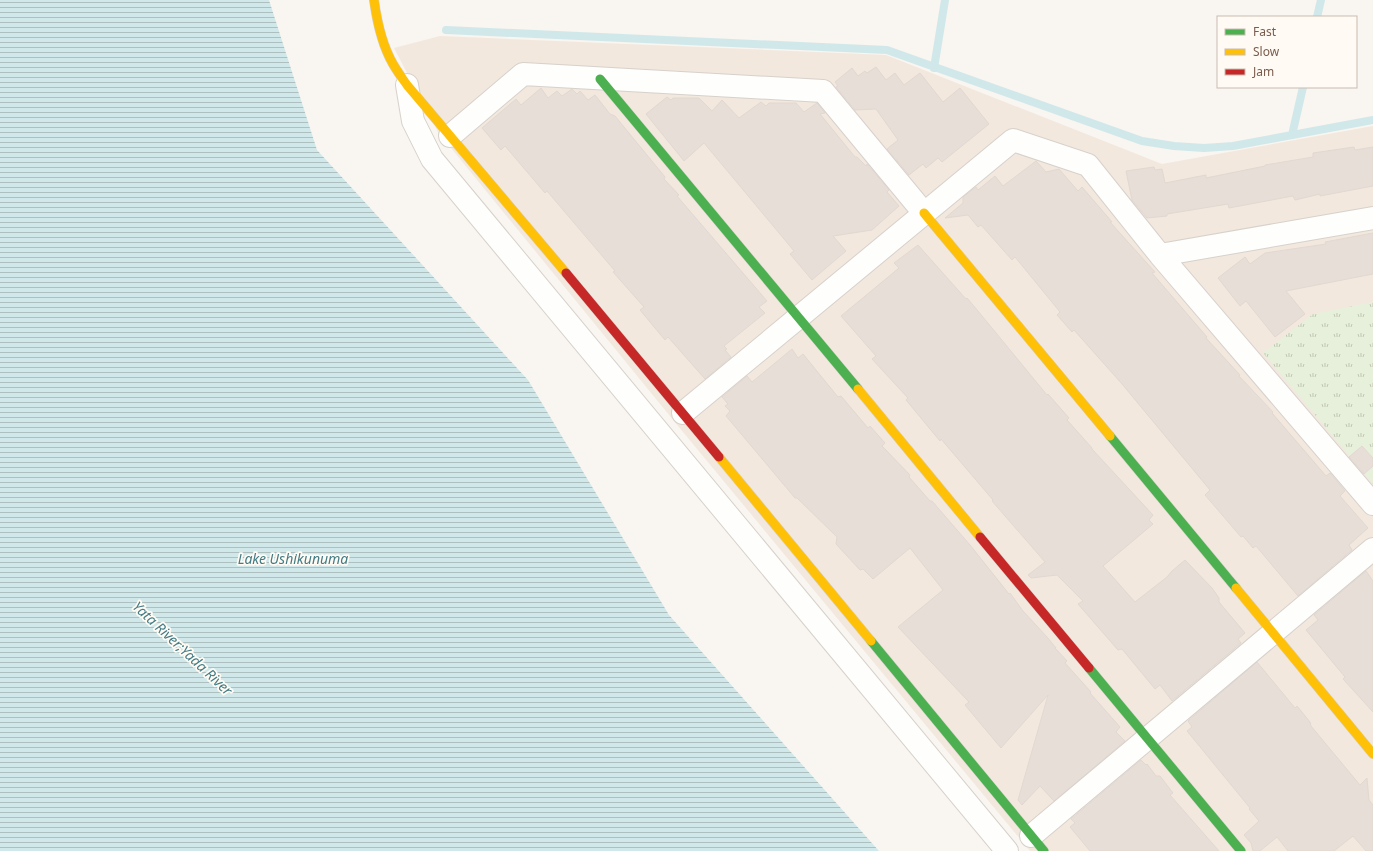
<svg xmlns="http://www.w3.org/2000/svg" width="1373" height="851" font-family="'Noto Sans',sans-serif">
	<defs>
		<pattern id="park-tufts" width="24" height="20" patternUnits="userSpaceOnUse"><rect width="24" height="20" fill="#e7f0db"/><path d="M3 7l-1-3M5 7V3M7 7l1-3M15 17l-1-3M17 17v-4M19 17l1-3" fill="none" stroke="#c0c6b4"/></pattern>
		<pattern id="water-rules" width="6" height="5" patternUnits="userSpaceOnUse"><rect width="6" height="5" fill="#d0e8ea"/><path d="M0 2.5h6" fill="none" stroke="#aebfc0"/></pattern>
	</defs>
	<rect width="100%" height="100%" fill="#f9f5f0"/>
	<!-- residential -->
	<path fill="#f2e8de" d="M440 36 886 55 1162 164 1373 126V851H1030L683 432 438 132 394 48Z"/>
	<!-- park -->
	<path fill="url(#park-tufts)" d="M1373 302V484L1263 353 1313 314Z"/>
	<!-- water -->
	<path fill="url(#water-rules)" d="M0 0H269L317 150 528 380 669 615 879 851H0Z"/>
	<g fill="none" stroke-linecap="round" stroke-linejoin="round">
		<!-- stream -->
		<path stroke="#d0e8ea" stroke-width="8" d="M1317 17 1321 0
			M446 30 887 50 1142 141 1174 146 1204 148 1233 146 1373 120
			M934 68 945 0
			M1292 135 1303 87"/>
	</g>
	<!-- building -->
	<path fill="#e6ded7" stroke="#e2d8d2" d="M876 67 886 80 895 73 904 85 920 73 943 102 960 88 989 124 942 162 938 158 926 168 923 164 909 175 887 149 898 140 876 109 855 110 836 87 838 86 835 82 852 68 858 76 865 71 867 73Z
		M541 88 548 98 557 91 562 96 572 89 577 94 580 91 588 100 595 95 610 114 615 116 665 177 664 179 679 195 677 196 767 301 759 307 765 313 724 346 727 349 725 350 731 357 705 379 668 337 665 340 640 310 644 307 613 272 615 271 547 191 545 193 505 146 501 150 482 128 516 99 521 105Z
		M667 97 671 100 673 98H699L712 111 722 100 739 118 761 102 766 106 769 103H796L804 112 817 103 825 113 820 114 855 157H857L866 166 867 164 889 190 887 192 899 206 872 230 833 236 846 251 812 280 790 254 794 251 704 143 684 161 646 114Z
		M1354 147 1355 150 1373 147V186L1320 196V194L1295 200 1293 196 1229 208 1228 204 1167 214V216L1147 218 1132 200 1126 171 1154 167 1155 170 1162 169 1165 183 1206 175V178L1265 166V165L1313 157V153Z
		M1036 161 1046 172 1059 169 1078 191 1082 187 1112 222H1110L1155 272 1152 273 1207 337 1206 338 1240 375 1239 376 1273 412 1272 413 1326 476 1330 473 1345 491 1340 496 1368 528 1349 545 1352 550 1298 596 1256 546 1253 548 1243 536 1241 537 1205 495 1210 490 1122 384 1074 330 1072 332 1057 315 1060 312 1015 257 1012 260 981 225 978 227 968 215 945 218 963 203V197L976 187 978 190 995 176 1003 186Z
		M1373 233V274L1286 291 1305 314 1275 337 1246 301 1240 306 1218 278 1245 257 1250 264 1265 253 1326 244 1325 242Z
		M918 245 966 299 967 298 978 311 1047 395 1048 394 1069 418 1067 420 1092 448V449L1153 515 1149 520 1153 524 1103 566 1135 602 1167 577 1172 571 1185 560 1212 588 1219 598V602L1245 633 1238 639 1241 643 1172 701 1160 685 1155 689 1122 649 1118 650 1078 604 1083 601 1057 575 1031 578 1028 575 1045 562 992 501 993 500 941 439 940 441 906 400 908 398 872 359 876 356 841 316 899 268 894 263Z
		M792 349 798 358 803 354 838 397 841 396 868 428 870 426 885 443 882 446 910 475 909 477 930 501H932L970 545 1009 594 1010 593 1023 611 1047 637 1056 648H1055L1067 661 1065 663 1091 692 1090 693 1120 727 1116 732 1125 741 1054 801 1040 786 1022 805 1018 800 1048 695 1001 748 965 705 969 702 898 627 943 590 910 548 873 579 863 569 860 570 836 544 837 537 797 498H795L726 416 730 411 725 406 728 404 722 397 747 376 752 382Z
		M1362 446 1373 458V466L1364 474 1349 457Z
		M1366 571 1373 581V712L1343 679 1345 677 1306 630 1318 620 1314 615Z
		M1257 662 1295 708 1297 706 1310 722 1311 726 1360 785 1367 778 1369 800 1373 805V851H1366L1353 836 1334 851H1288L1277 837 1260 851H1253L1251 843 1244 835 1259 821 1249 809 1250 808 1187 731 1192 727 1188 721Z
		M1141 760 1146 765 1147 764 1156 776H1160L1173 793 1170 795 1219 851H1090L1070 827 1075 823 1071 819Z"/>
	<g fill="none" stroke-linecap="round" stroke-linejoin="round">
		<!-- street casing -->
		<g stroke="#d7d1cb" stroke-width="24">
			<path id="street" d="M407 85 413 121 432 159 1007 851
				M450 136 523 74 823 91 924 213
				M1160 255 1373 504
				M683 413 1013 140 1088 165 1160 255 1373 218
				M1031 836 1373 549"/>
		</g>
		<!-- fast casing -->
		<g stroke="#d9d2cb" stroke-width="10">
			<path id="fast" d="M600 79 858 389
				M1110 436 1236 588
				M871 641 1044 851
				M1089 668 1241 851"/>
		</g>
		<!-- slow casing -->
		<g stroke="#d9d2cb" stroke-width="10">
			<path id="slow" d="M374 0C377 22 382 45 393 64 397 71 402 78 407 85L566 273
				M924 213 1110 436
				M858 389 980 537
				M719 457 871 641
				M1236 588 1373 754"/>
		</g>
		<!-- jam casing -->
		<g stroke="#d9d2cb" stroke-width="10">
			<path id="jam" d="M566 273 719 457
				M980 537 1089 668"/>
		</g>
		<!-- street -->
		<use href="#street" stroke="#fefefd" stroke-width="22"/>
		<!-- fast -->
		<use href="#fast" stroke="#4caf50" stroke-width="9"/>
		<!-- slow -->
		<use href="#slow" stroke="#ffc107" stroke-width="9"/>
		<!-- jam -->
		<use href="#jam" stroke="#c62828" stroke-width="9"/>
	</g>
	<g text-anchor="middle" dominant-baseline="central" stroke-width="3.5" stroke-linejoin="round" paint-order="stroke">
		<!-- water labels -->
		<g font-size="14" font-style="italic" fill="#437c86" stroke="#fffaf3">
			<text x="293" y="558">Lake Ushikunuma</text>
			<text transform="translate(183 648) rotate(43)">Yata River;Yada River</text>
		</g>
	</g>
	<!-- legend -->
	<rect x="1217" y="16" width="140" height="72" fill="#fffaf3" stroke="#cabbb1"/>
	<rect x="1225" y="29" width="20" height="6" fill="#4caf50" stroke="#cabbb1"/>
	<text x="1253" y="36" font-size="12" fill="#7a5c4d">Fast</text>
	<rect x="1225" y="49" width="20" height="6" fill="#ffc107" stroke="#cabbb1"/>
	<text x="1253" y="56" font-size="12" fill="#7a5c4d">Slow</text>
	<rect x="1225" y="69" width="20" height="6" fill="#c62828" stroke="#cabbb1"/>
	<text x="1253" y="76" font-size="12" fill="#7a5c4d">Jam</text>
</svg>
